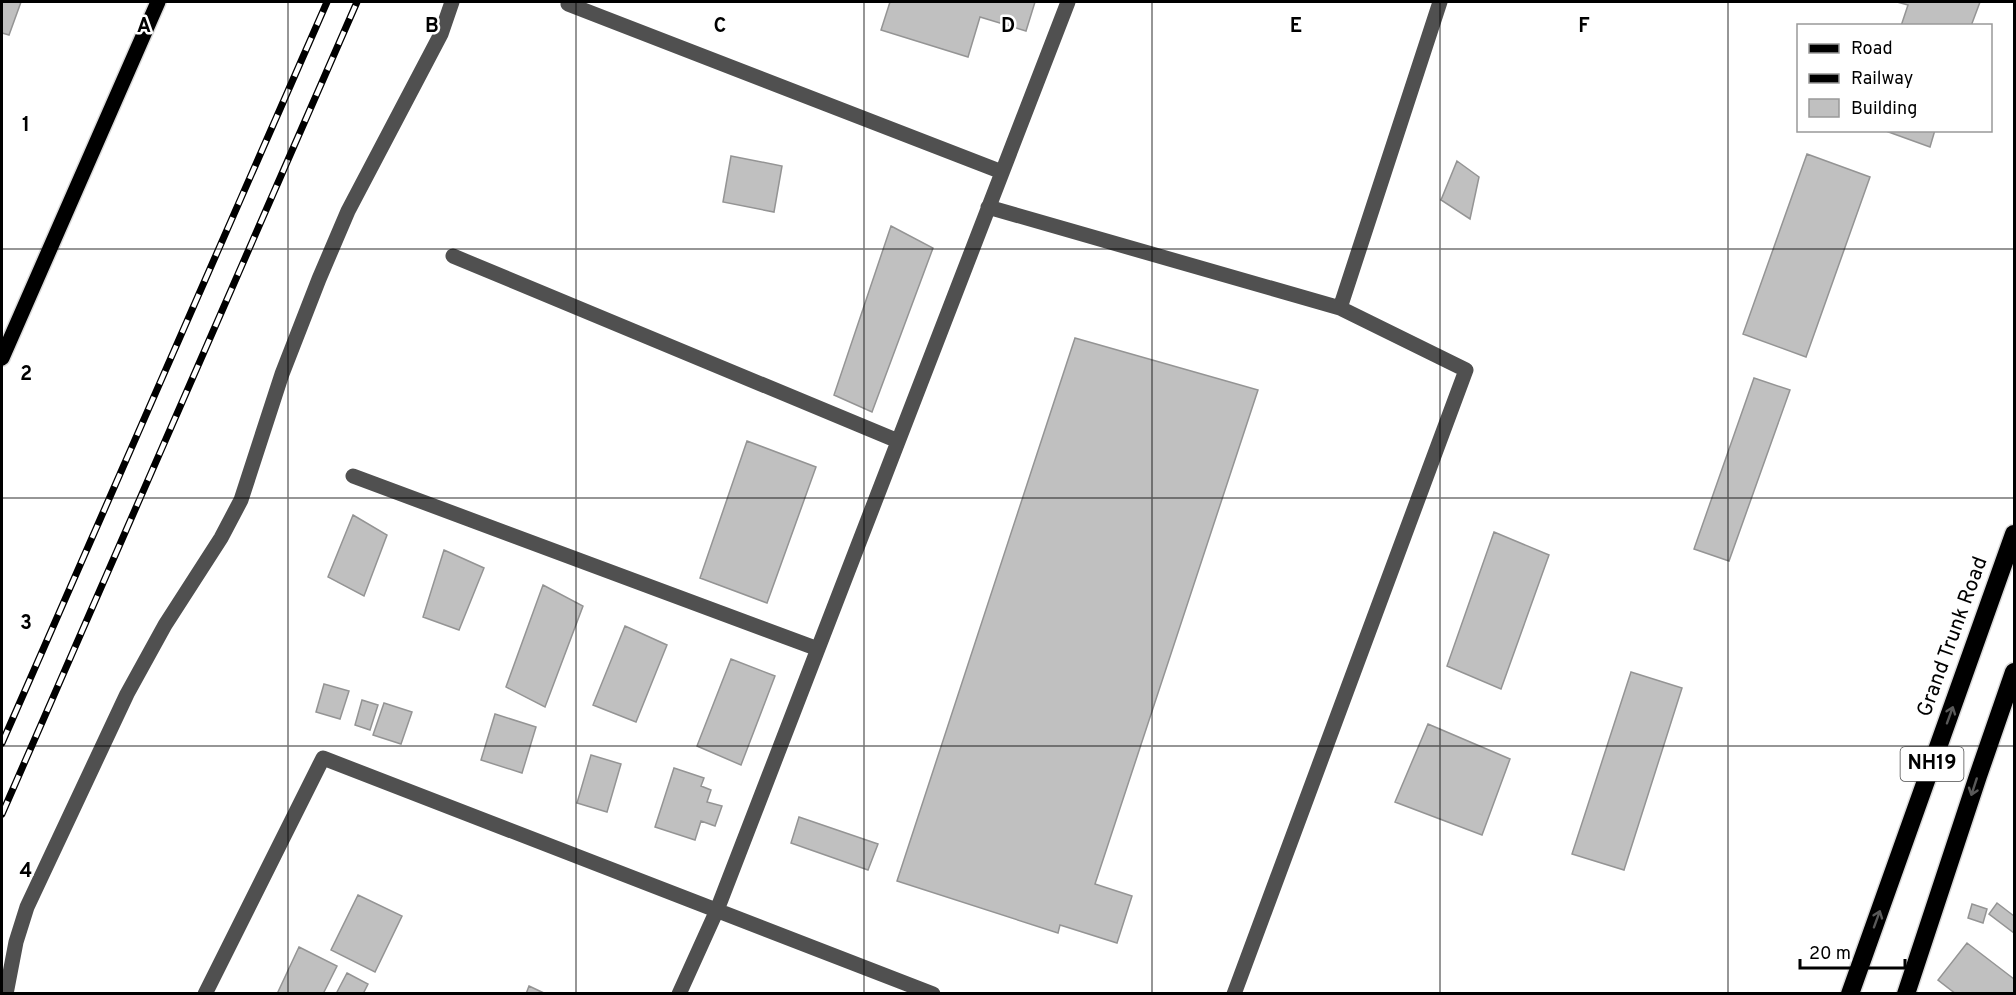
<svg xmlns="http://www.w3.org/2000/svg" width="2016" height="995" font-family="Overpass,sans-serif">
	<rect width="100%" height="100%" fill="#fff"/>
	<!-- building -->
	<path fill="#c0c0c0" stroke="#949494" stroke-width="1.5" d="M2 2H21L9 35 2 33Z
		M890 2H1035L1026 31 980 17 968 57 881 30Z
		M1897 2H1980L1971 26H1901L1908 5Z
		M1883 130H1935L1930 147Z
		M1807 154 1870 177 1806 357 1743 334Z
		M731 156 782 166 774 212 723 202Z
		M1457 161 1479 177 1470 219 1441 200Z
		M891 226 933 248 872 412 834 395Z
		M1075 338 1258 390 1095 884 1132 896 1117 943 1060 925 1058 933 897 881Z
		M1754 378 1790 390 1729 561 1694 549Z
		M747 441 816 467 767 603 700 578Z
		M353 515 387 535 364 596 328 577Z
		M1494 532 1549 555 1501 689 1447 666Z
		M444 550 484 568 459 630 423 617Z
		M543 585 583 606 545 707 506 687Z
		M625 626 667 645 636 722 593 705Z
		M731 659 775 676 741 765 697 746Z
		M1631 672 1682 688 1624 870 1572 854Z
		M324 684 349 691 340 719 316 712Z
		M362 700 378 705 370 730 355 725Z
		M384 703 412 712 401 744 373 735Z
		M495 714 536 727 522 773 481 760Z
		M1428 724 1510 759 1482 835 1395 802Z
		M591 755 621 764 607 812 577 803Z
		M674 768 704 778 701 786 711 790 707 802 722 806 715 826 701 821 695 840 655 827Z
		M799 817 878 844 868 870 791 843Z
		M358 895 402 916 375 972 331 950Z
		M1997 903 2014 916V933L1989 914Z
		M1972 904 1987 909 1983 923 1968 918Z
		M1967 943 2014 979V994H1956L1938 980Z
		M299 947 337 966 323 994H277Z
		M347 973 368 984 363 994H336Z
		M529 986 546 994H526Z"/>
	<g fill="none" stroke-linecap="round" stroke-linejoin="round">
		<!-- major casing -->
		<g stroke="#dbdbdb" stroke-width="18">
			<path id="major" d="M2 358 158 2"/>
		</g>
		<!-- highway casing -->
		<g stroke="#dbdbdb" stroke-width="21">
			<path id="highway" d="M1850 994 2014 534
				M1906 994 1978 776 2014 672"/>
		</g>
		<!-- minor -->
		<path stroke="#505050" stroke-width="15" d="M568 4 1002 172
			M988 207 1340 308 1466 370 1234 994
			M453 256 898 441
			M1340 308 1440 2
			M353 476 818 649
			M6 994 16 942 27 907 127 694 165 625 221 538 241 500 282 374 319 279 348 211 441 34 452 2
			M205 994 323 758 933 994
			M679 994 717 910 1068 2"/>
		<!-- major -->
		<use href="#major" stroke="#000" stroke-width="15"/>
		<!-- highway -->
		<use href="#highway" stroke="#000" stroke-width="18"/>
		<!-- rail casing -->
		<g stroke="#000" stroke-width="7">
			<path id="rail" d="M2 743 327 2
				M2 814 357 2"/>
		</g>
		<!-- rail -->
		<use href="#rail" stroke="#fff" stroke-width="4.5" stroke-dasharray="14" stroke-linecap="butt"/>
	</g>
	<!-- one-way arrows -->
	<defs><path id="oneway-shaft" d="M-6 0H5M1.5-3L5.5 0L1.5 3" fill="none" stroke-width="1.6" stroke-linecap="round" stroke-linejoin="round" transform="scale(1.5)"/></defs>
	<g stroke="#595959">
		<use href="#oneway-shaft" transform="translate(1950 715) rotate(-70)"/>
		<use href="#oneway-shaft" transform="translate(1974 787) rotate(108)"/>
		<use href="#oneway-shaft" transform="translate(1877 919) rotate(-70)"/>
	</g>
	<!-- grid -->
	<path fill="none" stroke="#000" stroke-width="1.5" stroke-opacity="0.55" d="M288 2V994M576 2V994M864 2V994M1152 2V994M1440 2V994M1728 2V994M2 249H2014M2 498H2014M2 746H2014"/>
	<g text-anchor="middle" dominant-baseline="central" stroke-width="5" stroke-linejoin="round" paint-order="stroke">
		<!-- shield labels -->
		<rect fill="#fff" stroke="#4c4c4c" stroke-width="1.5" x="1900.5" y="747" width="63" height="34" rx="4.5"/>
		<g font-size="20" font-weight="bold" fill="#000">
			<text x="1932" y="764">NH19</text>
		</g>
		<!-- street labels -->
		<g font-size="21" fill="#000" stroke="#fff">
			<text transform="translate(1953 637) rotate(-70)">Grand Trunk Road</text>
		</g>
	</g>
	<g font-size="20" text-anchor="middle" font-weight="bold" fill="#000" stroke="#fff" stroke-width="5" stroke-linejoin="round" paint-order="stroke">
		<text x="144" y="32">A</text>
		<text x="432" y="32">B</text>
		<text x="720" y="32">C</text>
		<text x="1008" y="32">D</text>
		<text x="1296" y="32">E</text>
		<text x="1584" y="32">F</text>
		<text x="26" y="131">1</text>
		<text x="26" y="380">2</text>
		<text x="26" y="629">3</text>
		<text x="26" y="877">4</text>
	</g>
	<!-- border -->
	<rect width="2016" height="995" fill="none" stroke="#000000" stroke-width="6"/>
	<!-- legend -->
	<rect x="1797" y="24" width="195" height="108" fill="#ffffff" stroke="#999999" stroke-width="1.5"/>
	<rect x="1809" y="44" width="30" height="9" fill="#000000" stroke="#999999" stroke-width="1.5"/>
	<text x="1851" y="54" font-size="18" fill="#000000">Road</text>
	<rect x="1809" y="74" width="30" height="9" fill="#000000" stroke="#999999" stroke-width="1.5"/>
	<text x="1851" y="84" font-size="18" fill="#000000">Railway</text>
	<rect x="1809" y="99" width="30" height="18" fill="#c0c0c0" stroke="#999999" stroke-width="1.5"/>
	<text x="1851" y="114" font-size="18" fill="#000000">Building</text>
	<!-- scale -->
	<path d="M1800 959v9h105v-9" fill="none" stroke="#000000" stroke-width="3"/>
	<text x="1809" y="959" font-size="18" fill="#000000" stroke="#ffffff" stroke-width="4.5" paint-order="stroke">20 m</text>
</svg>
